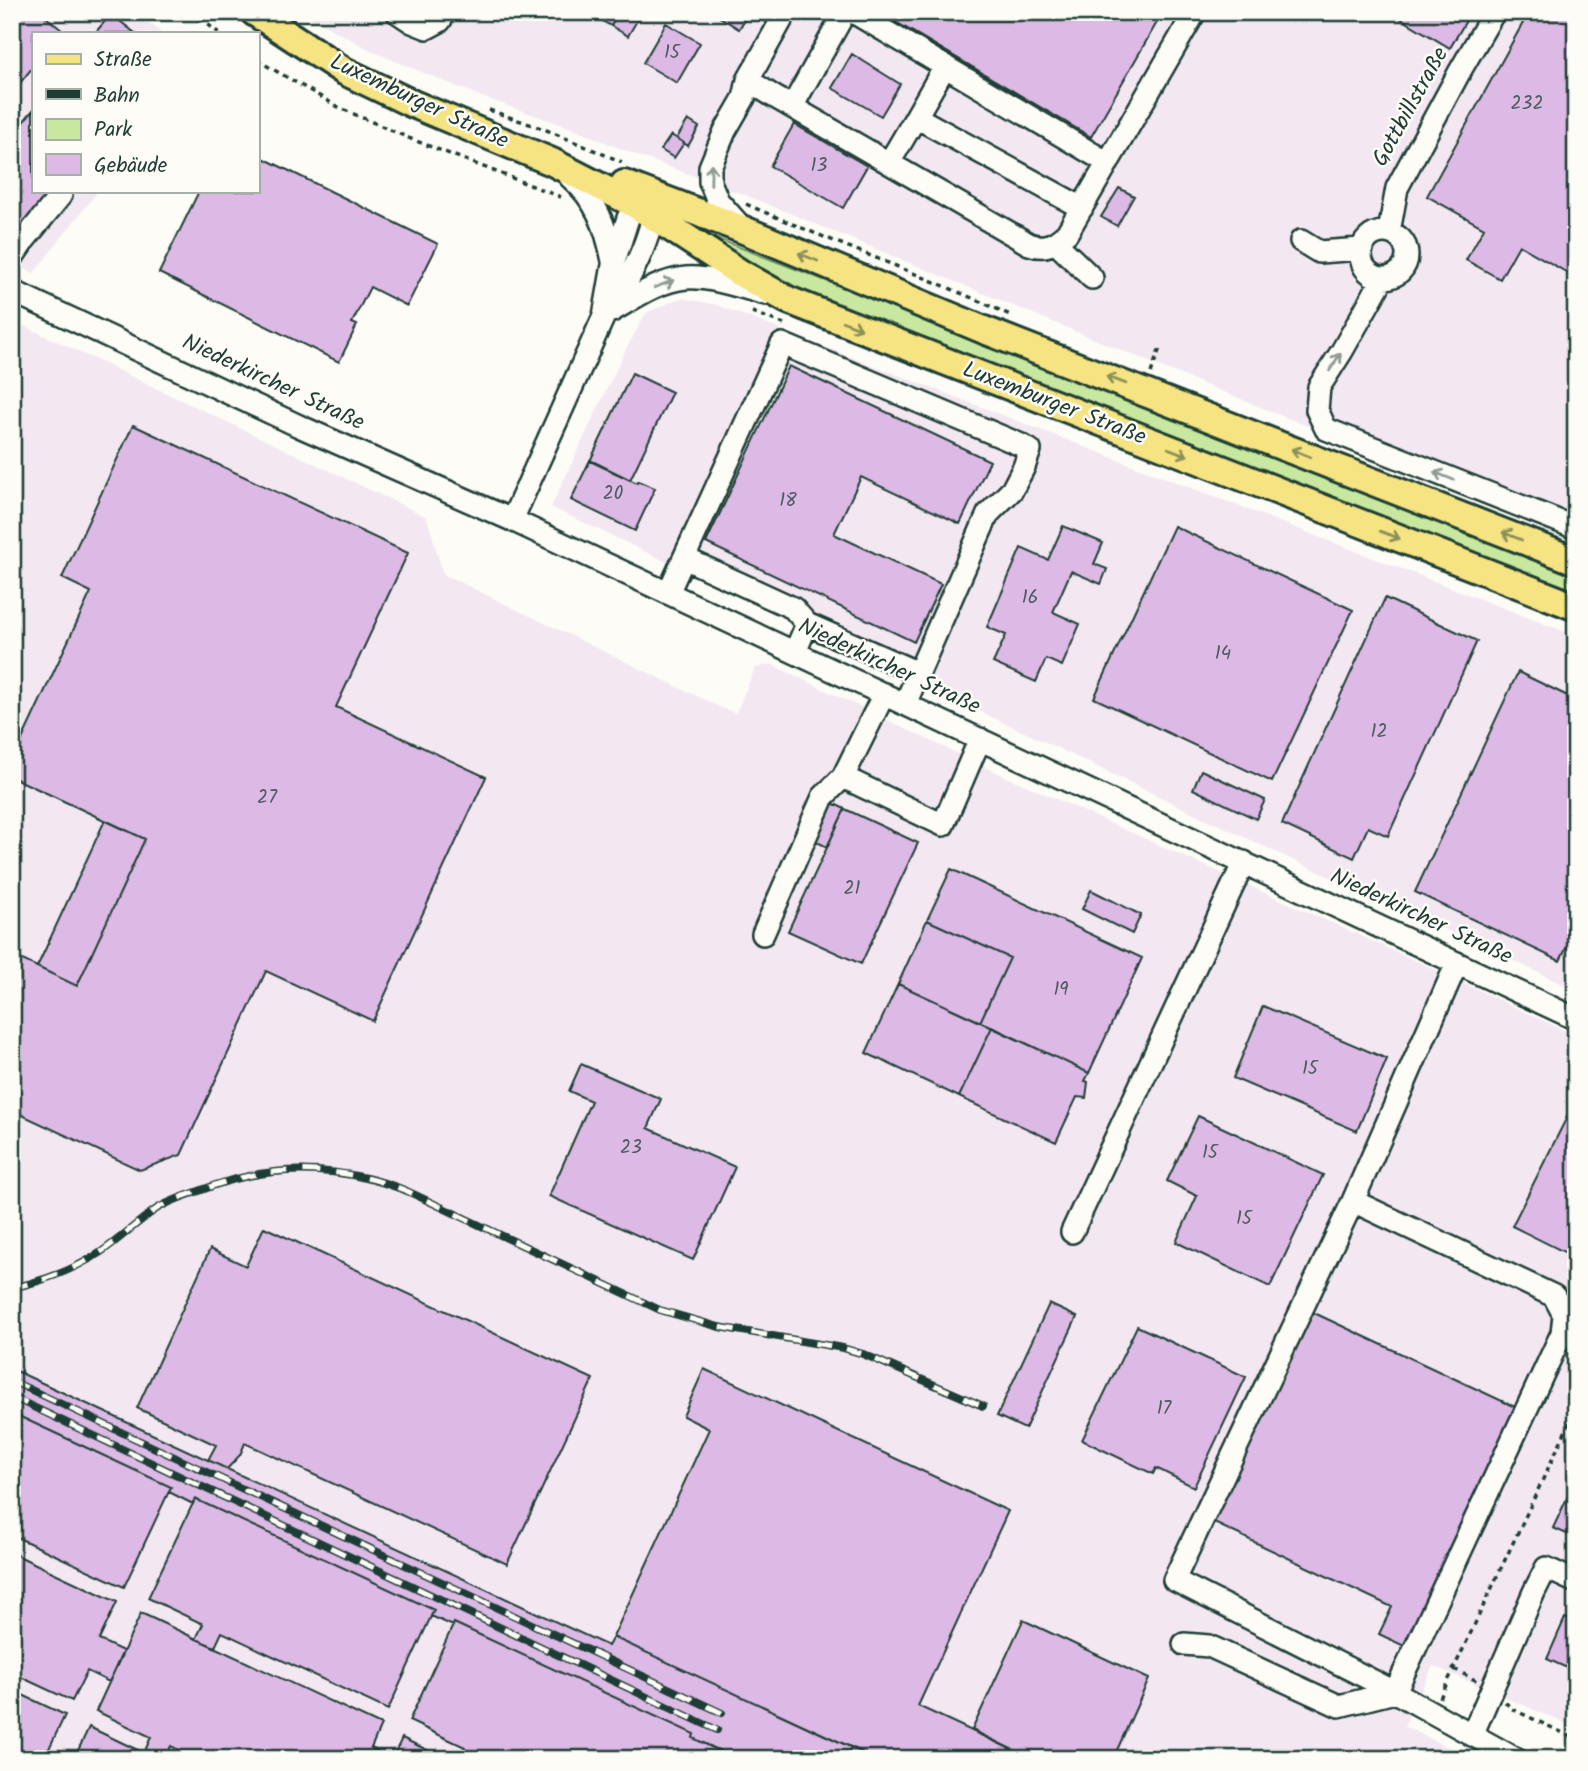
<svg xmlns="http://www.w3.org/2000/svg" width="1588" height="1771" font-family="Kalam,sans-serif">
	<rect width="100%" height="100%" fill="#fdfcf7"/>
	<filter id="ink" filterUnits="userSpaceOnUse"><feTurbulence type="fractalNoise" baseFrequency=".0143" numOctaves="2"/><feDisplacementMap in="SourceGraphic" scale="14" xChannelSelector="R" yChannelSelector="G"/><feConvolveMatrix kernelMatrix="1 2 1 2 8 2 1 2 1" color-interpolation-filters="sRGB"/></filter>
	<g filter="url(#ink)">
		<!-- built -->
		<path fill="#f3e8f2" d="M12 12H135L162 33H33V191H98L34 273 12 263Z
			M300 12H1576V531L1438 479 1186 377 745 195 636 155 566 126 485 98 378 54Z
			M680 298 714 304 1576 636V991L1527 967 1284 856 551 507 624 353 646 313Z
			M12 320 427 517 443 574 724 709 736 713 755 668 771 664 985 767 1421 963 1576 1036V1728L1433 1666 1404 1726 1473 1759H12Z"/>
		<!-- green -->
		<path fill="#c8e79f" stroke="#74926a" stroke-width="2" d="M695 230 1576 571V593L768 280Z"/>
		<!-- building -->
		<path fill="#ddbae5" stroke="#1f3d34" stroke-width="2" d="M12 12H40L63 31 61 33H33V67L12 93Z
			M608 12H619L611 26 602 21Z
			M619 12H642L628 36 611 26Z
			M712 12H749L739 29Z
			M879 12H1163L1091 137Z
			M1390 12H1471L1450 48Z
			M1529 12H1576V271L1573 276 1519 245 1500 279 1466 260 1484 228 1427 196Z
			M111 14 135 33H95Z
			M666 23 700 43 677 83 643 63Z
			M852 54 900 84 881 116 832 88Z
			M33 110V191H51L21 228 12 222V135Z
			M688 120 699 127 688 146 677 138Z
			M794 124 867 166 843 208 770 166Z
			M671 135 684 143 674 158 661 150Z
			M257 155 438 244 407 306 370 287 352 323 357 325 339 362 159 273 199 191H257Z
			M257 155 438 244 407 306 370 287 352 323 357 325 339 362 159 273 199 191H257Z
			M1119 188 1134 196 1117 226 1101 217Z
			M789 366 990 461 960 524 861 477 834 534 941 584 914 642 706 543Z
			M632 373 672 392 630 480 590 461Z
			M133 425 408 553 336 707 486 777 373 1021 266 971 181 1155 140 1170 18 1113 12 1125V955L77 986 145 839 12 777V761L91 592 62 578Z
			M590 460 637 483 638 481 645 484 655 488 635 531 571 500Z
			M1063 526 1103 543 1094 564 1107 569 1101 584 1071 571 1053 612 1080 624 1062 666 1046 659 1036 682 993 663 1006 635 987 627 1021 548 1048 560Z
			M1174 526 1353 610 1272 782 1094 698Z
			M1385 598 1477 641 1388 836 1368 827 1354 858 1282 824Z
			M1518 672 1576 700V928L1560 961 1415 892Z
			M1201 770 1265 800 1256 819 1193 789Z
			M826 800 845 809 827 847 809 838Z
			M826 800 845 809 827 847 809 838Z
			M845 809 918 843 861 964 788 931Z
			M105 820 145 839 77 986 37 967Z
			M951 869 1142 958 1089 1073 980 1022 1010 958 927 920Z
			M1091 890 1141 915 1132 934 1082 909Z
			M927 920 1010 958 980 1022 898 984Z
			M927 920 1010 958 980 1022 898 984Z
			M898 984 992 1027 959 1097 866 1053Z
			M898 984 992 1027 959 1097 866 1053Z
			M1263 1006 1387 1059 1357 1131 1233 1078Z
			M992 1027 1089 1073 1085 1081 1088 1082 1086 1098 1077 1097 1056 1142 959 1097Z
			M992 1027 1089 1073 1085 1081 1088 1082 1086 1098 1077 1097 1056 1142 959 1097Z
			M581 1064 661 1099 648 1128 735 1167 693 1260 549 1196 591 1101 569 1091Z
			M1570 1111 1576 1114V1258L1512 1226Z
			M1198 1116 1323 1175 1270 1287 1176 1242 1197 1196 1167 1181Z
			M264 1227 593 1379 507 1564 245 1443 240 1455 227 1469 208 1460 216 1445 137 1408 210 1249 246 1266Z
			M1049 1304 1077 1317 1025 1429 997 1416Z
			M1049 1304 1077 1317 1025 1429 997 1416Z
			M1310 1311 1515 1407 1404 1646 1379 1634 1392 1607 1212 1522Z
			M1137 1326 1246 1377 1194 1487 1156 1468 1153 1474 1082 1440Z
			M12 1369 608 1646 613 1637 851 1747 845 1759H737L693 1738 694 1734 454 1623 453 1626 431 1616 434 1610 195 1499 193 1504 169 1492 171 1487 12 1413Z
			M704 1369 1008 1511 918 1706 1028 1757 1027 1759H876L613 1637 709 1429 683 1416Z
			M12 1413 171 1487 124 1587 12 1535Z
			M1576 1479V1538L1553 1528Z
			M195 1499 434 1610 388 1710 222 1632 215 1647 196 1639 203 1624 148 1598Z
			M12 1553 117 1602 99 1640 123 1651 109 1682 87 1671 72 1701 12 1673Z
			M141 1613 381 1725 371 1748 392 1759H197L171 1746 165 1759H157L144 1753 151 1737 96 1711Z
			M1565 1618 1576 1622V1672L1547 1659Z
			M1023 1620 1149 1679 1113 1759H1027L1028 1757 972 1730Z
			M454 1623 694 1734 693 1738 715 1749 711 1759H492L486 1756 485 1759H460L465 1747 409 1721Z
			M12 1690 65 1715 46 1755 53 1759H12Z
			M89 1727 144 1753 157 1759H74Z
			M402 1738 446 1759H392Z
			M851 1747 876 1759H845Z
			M715 1749 737 1759H711Z"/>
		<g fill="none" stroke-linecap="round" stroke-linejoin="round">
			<!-- minor casing -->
			<g stroke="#1f3d34" stroke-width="26">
				<path id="minor" d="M397 12 412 22 427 28 440 21 445 12
					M853 12 1108 163
					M748 80 773 96 1029 244C1045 250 1055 244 1067 233L1195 12
					M792 107 845 12
					M916 117 945 66
					M889 163 916 117 1082 208
					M570 177C597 200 606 227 613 261
					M742 228 718 201 710 182V167L725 131 744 98 748 80 786 12
					M1389 232 1397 188 1460 71 1494 12
					M1361 255a23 23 0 1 1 46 0a23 23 0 1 1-46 0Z
					M1301 241 1319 252 1361 249
					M1056 243 1092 278
					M12 258 25 239 61 195
					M1383 278 1342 351 1319 387 1317 410 1326 429 1576 528
					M12 291 299 426 512 520 1576 1019
					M612 311C634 298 660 280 686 278 709 276 744 288 766 294
					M512 520 604 316 613 265 628 218 639 201 653 195C659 228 625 291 604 316
					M684 558 793 608 807 624 795 652
					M668 593 782 344 1021 445 1030 450 1024 467 1012 490 988 514 905 704
					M807 624 918 673
					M843 777 943 825 980 739
					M763 934 823 797 843 777 884 694
					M1457 963 1353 1201 1174 1580 1395 1692 1516 1759
					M1072 1232 1244 862
					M1184 1644 1209 1646 1339 1706 1395 1692 1562 1333 1564 1315 1554 1296 1353 1201
					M1472 1735 1534 1592 1546 1568 1576 1582"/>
			</g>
			<!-- major casing -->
			<g stroke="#1f3d34" stroke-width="32">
				<path id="major" d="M254 12 344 71 413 104 552 162 636 205 740 273 788 300 1576 607
					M624 184 744 230 984 330 1576 561"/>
			</g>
			<!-- path -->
			<path stroke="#1f3d34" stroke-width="3.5" stroke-dasharray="5 5" stroke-linecap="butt" d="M192 12 219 33
				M257 60 340 108 411 139 561 197
				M489 110 544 129 622 162
				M746 204C834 243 924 275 1010 315
				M752 312 784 324
				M1151 373 1161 345
				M1454 1669 1477 1681
				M1440 1698 1576 1409
				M1505 1702 1512 1709 1576 1739"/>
			<!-- minor -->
			<use href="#minor" stroke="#fdfcf7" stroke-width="21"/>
			<!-- major -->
			<use href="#major" stroke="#f6e381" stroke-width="26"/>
			<!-- rail casing -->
			<g stroke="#1f3d34" stroke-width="8">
				<path id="rail" d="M12 1288C43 1281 74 1270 101 1252 120 1239 136 1223 155 1210 168 1201 185 1196 199 1191 253 1169 310 1165 366 1178 380 1181 394 1186 407 1191L660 1310 719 1327 843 1348 863 1354 983 1406
					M12 1381 722 1713
					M12 1397 717 1730"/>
			</g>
			<!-- rail -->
			<use href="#rail" stroke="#fdfcf7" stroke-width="5" stroke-dasharray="16" stroke-linecap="butt"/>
		</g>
		<!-- one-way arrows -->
		<defs><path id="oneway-shaft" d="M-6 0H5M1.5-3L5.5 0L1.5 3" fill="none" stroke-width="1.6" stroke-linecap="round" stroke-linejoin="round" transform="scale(1.75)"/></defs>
		<g stroke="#8e9c96">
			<use href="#oneway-shaft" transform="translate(711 174) rotate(-89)"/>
			<use href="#oneway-shaft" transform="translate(664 284) rotate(-21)"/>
			<use href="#oneway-shaft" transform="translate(1335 362) rotate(-58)"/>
			<use href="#oneway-shaft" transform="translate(1444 476) rotate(-158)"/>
		</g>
		<g stroke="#8a905a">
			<use href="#oneway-shaft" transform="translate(808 257) rotate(-158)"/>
			<use href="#oneway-shaft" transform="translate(852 325) rotate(21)"/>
			<use href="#oneway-shaft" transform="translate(1116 380) rotate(-159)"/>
			<use href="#oneway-shaft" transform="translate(1178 452) rotate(21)"/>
			<use href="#oneway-shaft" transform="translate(1301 453) rotate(-158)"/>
			<use href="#oneway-shaft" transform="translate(1390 535) rotate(21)"/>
			<use href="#oneway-shaft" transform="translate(1512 536) rotate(-158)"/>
		</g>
	</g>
	<g text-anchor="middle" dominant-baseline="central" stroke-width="5" stroke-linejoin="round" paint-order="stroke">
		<!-- number labels -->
		<g font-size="19" fill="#4e5c60">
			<text x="672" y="53">15</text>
			<text x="1527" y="104">232</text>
			<text x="819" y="166">13</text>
			<text x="613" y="494">20</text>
			<text x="788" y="501">18</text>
			<text x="1030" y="598">16</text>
			<text x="1223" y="654">14</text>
			<text x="1379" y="732">12</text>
			<text x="267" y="798">27</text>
			<text x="852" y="889">21</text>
			<text x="1061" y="990">19</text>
			<text x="1310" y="1069">15</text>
			<text x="631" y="1148">23</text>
			<text x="1210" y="1153">15</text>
			<text x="1244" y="1219">15</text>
			<text x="1164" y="1409">17</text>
		</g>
		<!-- street labels -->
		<g font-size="23" fill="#1f3d34" stroke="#fdfcf7">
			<text transform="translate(419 102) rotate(25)">Luxemburger Straße</text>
			<text transform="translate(1411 107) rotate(-61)">Gottbillstraße</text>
			<text transform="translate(273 383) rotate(25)">Niederkircher Straße</text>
			<text transform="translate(1054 404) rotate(21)">Luxemburger Straße</text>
			<text transform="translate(889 667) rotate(25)">Niederkircher Straße</text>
			<text transform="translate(1421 917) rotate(25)">Niederkircher Straße</text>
		</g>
	</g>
	<!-- margin -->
	<rect width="1588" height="1771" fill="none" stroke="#fdfcf7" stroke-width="42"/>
	<rect x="21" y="21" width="1546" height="1729" fill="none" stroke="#1f3d34" stroke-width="2.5" filter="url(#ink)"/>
	<!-- legend -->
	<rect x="32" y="32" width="228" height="161" fill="#fdfcf7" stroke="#a4b0a9" stroke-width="2"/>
	<rect x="46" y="54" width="35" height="10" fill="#f6e381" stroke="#a4b0a9" stroke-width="2"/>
	<text x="94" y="66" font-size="21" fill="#1f3d34">Straße</text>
	<rect x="46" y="89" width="35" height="10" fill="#1f3d34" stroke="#a4b0a9" stroke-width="2"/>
	<text x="94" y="102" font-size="21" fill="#1f3d34">Bahn</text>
	<rect x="46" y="119" width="35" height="21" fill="#c8e79f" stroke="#a4b0a9" stroke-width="2"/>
	<text x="94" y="136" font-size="21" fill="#1f3d34">Park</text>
	<rect x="46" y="154" width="35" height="21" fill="#ddbae5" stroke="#a4b0a9" stroke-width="2"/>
	<text x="94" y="172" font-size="21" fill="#1f3d34">Gebäude</text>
</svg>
